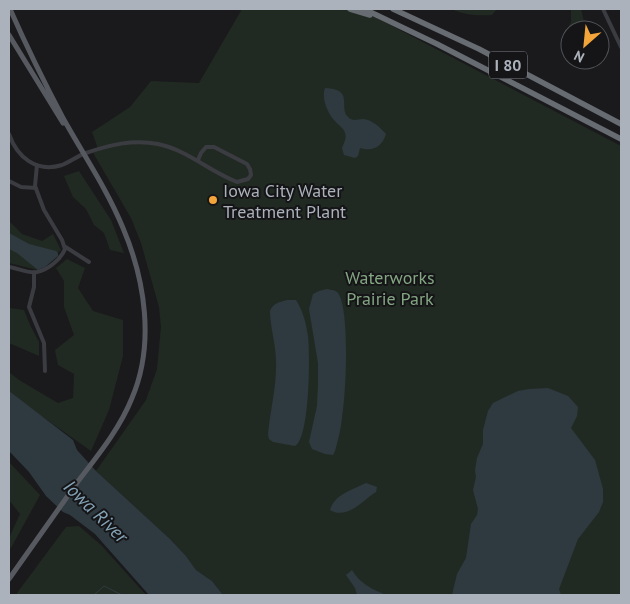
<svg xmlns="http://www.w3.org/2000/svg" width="630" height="604" font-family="'PT Sans',sans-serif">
	<rect width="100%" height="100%" fill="#1a1a1c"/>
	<!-- green -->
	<path fill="#212a22" d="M242 9H349L375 17 621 146V595H223L212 581 196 570 186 556 170 539 96 471 146 400 157 369 161 327 159 307 141 243 131 218 92 151 97 150V146L92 132 130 107 151 81 199 83Z
		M451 9H497L492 15C476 16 465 15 451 9Z
		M571 9H581L586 30H570V47L563 42 564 36 571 22Z
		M79 171 111 220 124 253 110 250 104 233 94 225 86 209 73 197 64 176Z
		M9 221 22 234 42 241 53 234 61 250 38 270 9 263Z
		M67 259 85 268 78 288 93 311 123 320V356L109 410 91 451 9 393V372L19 380 58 403 73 398 74 374 58 365 55 350 74 335 64 307V281L56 268Z
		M9 308 24 310 30 325 39 342V356L9 343Z
		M9 462 40 495 11 548 9 547V538L20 514 9 500Z
		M79 526 101 545 146 595H18L17 593 66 527Z"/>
	<!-- water -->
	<path fill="#2f3a40" d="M325 88C355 89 338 108 348 117 353 122 357 119 363 119 371 119 381 128 386 134 382 147 372 152 360 148L358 156 355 158 344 155 342 148C344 143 347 138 345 133 344 128 338 125 335 121 328 114 321 98 325 88Z
		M9 233 29 244 56 251 58 253V256L45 267 38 270 17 253 9 249Z
		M327 289C331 290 336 290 338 293 350 309 346 395 342 417 341 429 338 440 335 451L333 455 325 454 312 449 309 442 317 406 318 384V363L309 309 313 294 319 291Z
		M287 300H296C303 311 306 323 308 336 310 355 310 437 295 446L273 442 269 439 268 435C270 410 277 387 276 361 276 345 270 326 270 311 273 303 280 302 287 300Z
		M548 388 568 396 578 407 577 416 571 428 595 460 603 489V502L599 512 578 539 559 589 561 595H452L457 574 466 558 471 524 477 515 478 509 473 490 476 477 475 470 477 458 483 444V430L488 411 493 403 518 391 529 389Z
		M9 391 73 440 77 450 96 471 170 539 186 556 196 570 212 581 223 595H149L95 534 70 515 63 512 46 496 29 472 9 451Z
		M366 483 377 487 376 492C362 501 347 520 330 510 335 494 352 490 366 483Z
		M352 570C359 583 372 589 386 595H357L355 588 346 575Z"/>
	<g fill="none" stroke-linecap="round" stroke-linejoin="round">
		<!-- stream -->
		<path stroke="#2f3a40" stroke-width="1" d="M94 595 104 586 122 595"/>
		<!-- minor -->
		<path stroke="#3b3c41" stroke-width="4" d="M603 9 621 47
			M9 134C17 157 36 173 62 165 70 162 77 156 86 153 109 145 133 139 158 144 187 150 209 171 237 182L248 179 251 175 250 169 247 164 214 147H206L201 153 198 160
			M9 181 21 187 36 188
			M64 246 89 262
			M9 267C17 268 29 274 37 272 48 270 61 259 65 249L62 240 44 210 35 186 37 165
			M34 272V287L29 307 44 343 45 371"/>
		<!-- major -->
		<path stroke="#575960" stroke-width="5" d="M9 35 63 123
			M9 579C32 546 56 513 79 480 99 454 120 428 132 398 155 344 145 280 123 228 107 189 83 154 63 118 44 82 26 45 10 9"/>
		<!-- highway -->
		<path stroke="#676b72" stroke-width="5.5" d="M350 9 370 15
			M364 9 437 44 621 139
			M393 9 479 49 621 124"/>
	</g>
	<!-- markers -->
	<circle fill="#f3a43a" stroke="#151517" stroke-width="2" cx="213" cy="200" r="5"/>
	<g text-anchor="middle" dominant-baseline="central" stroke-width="4" stroke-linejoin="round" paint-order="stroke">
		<!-- shield labels -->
		<rect fill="#151517" stroke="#7f838a" stroke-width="1" x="489" y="51.5" width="38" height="27" rx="4"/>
		<g font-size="16" font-weight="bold" fill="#acb2bb">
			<text x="508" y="65">I 80</text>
		</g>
		<!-- poi labels -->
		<g font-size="18" fill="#acb2bb" stroke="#151517" text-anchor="start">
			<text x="223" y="190">Iowa City Water<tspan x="223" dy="21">Treatment Plant</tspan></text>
		</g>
		<!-- park labels -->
		<g font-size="18" fill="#84a683" stroke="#151517">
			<text x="390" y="277">Waterworks<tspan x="390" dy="21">Prairie Park</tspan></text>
		</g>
		<!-- water labels -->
		<g font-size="19" font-style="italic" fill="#84a3b6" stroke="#151517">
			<text transform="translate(96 511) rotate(44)">Iowa River</text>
		</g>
	</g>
	<!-- border -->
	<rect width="630" height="604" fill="none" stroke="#acb2bb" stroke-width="20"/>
	<!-- north arrow -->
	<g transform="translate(585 45) rotate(207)"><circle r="24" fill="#151517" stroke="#515459"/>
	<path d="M0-4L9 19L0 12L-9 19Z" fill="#f3a43a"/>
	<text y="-8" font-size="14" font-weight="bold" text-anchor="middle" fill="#acb2bb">N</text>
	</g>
</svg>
